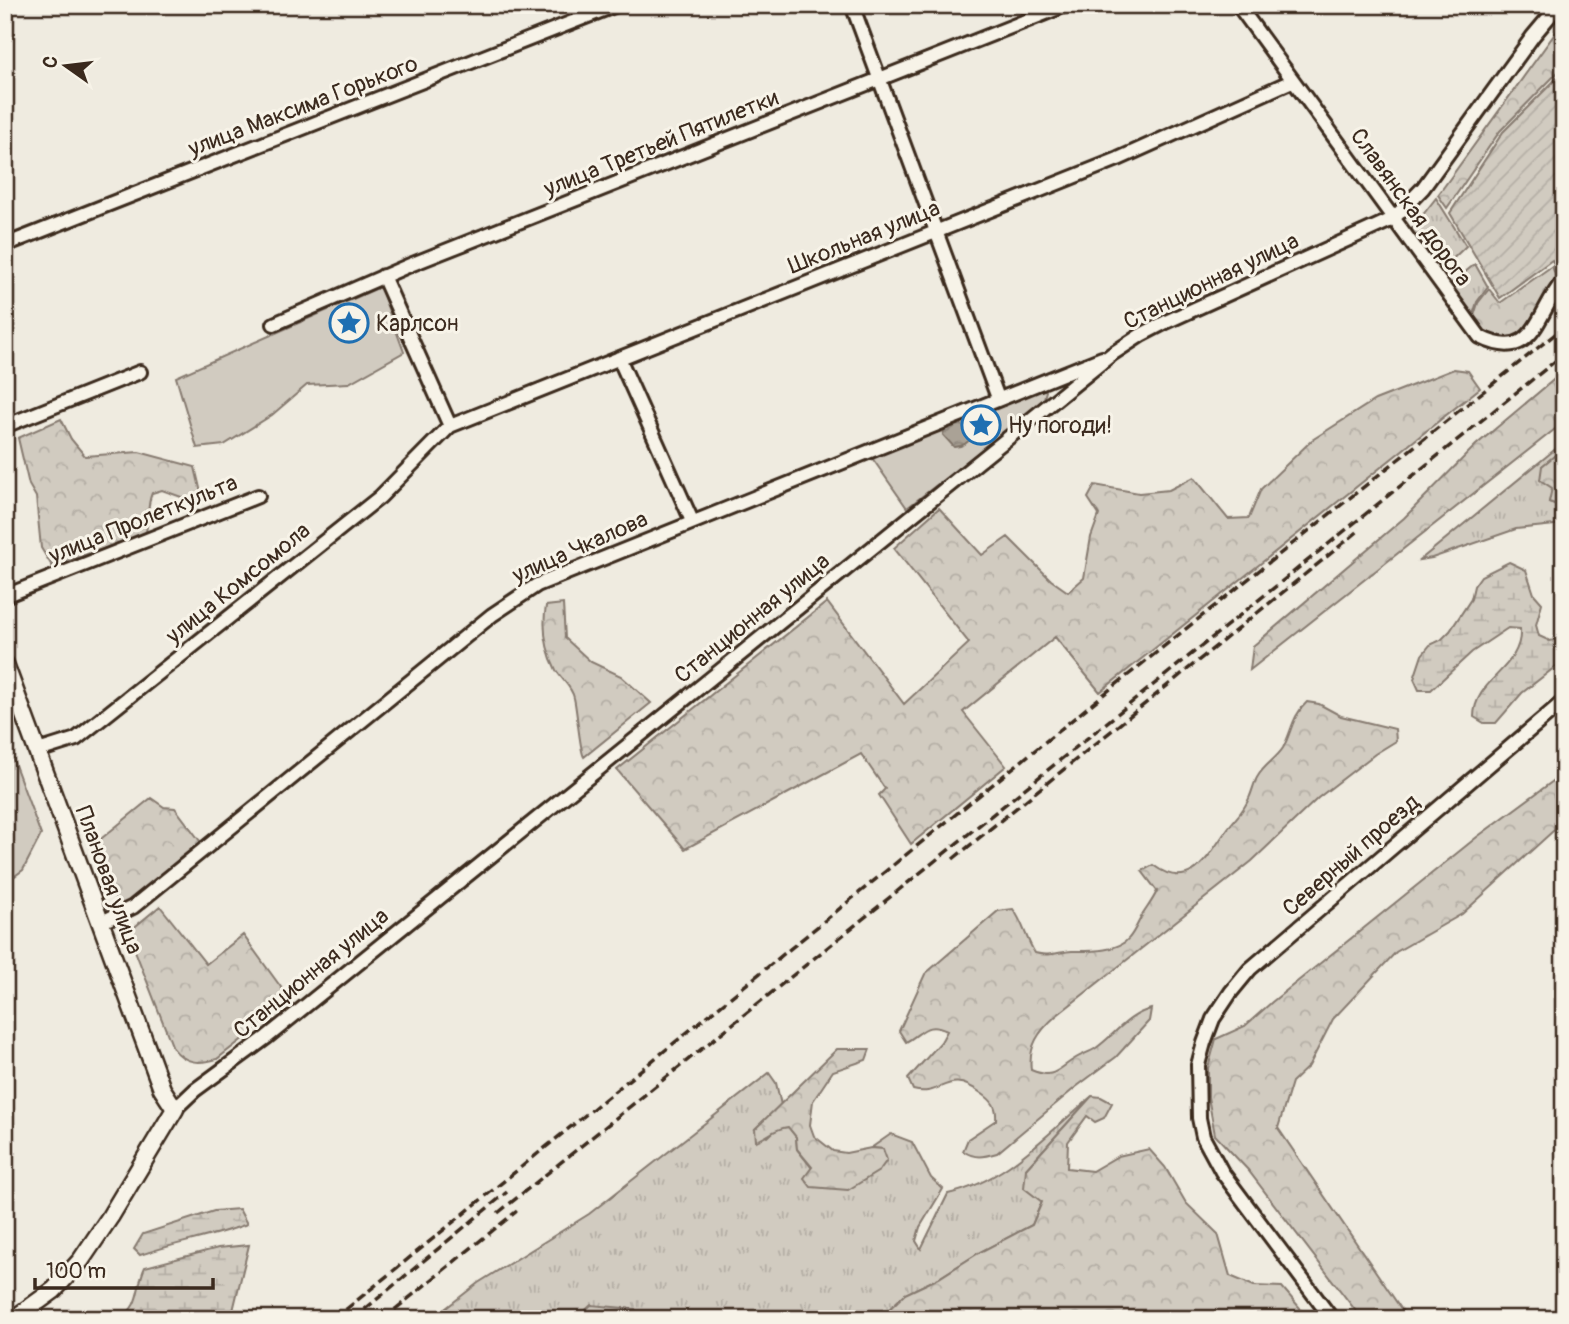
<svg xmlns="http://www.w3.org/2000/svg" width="1569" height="1324" font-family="Pangolin,sans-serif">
	<defs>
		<pattern id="grass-tufts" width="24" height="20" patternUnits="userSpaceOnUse" patternTransform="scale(1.75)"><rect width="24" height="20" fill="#d1cbc0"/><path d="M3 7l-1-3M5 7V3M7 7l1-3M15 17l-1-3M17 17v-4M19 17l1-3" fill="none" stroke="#b4aea5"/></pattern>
		<pattern id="forest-crowns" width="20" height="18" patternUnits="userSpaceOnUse" patternTransform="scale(1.75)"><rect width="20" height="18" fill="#d1cbc0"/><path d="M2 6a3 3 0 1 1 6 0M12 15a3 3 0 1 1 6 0" fill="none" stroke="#b4aea5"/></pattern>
		<pattern id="wetland-marsh" width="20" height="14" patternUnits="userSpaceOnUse" patternTransform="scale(1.75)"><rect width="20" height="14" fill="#d1cbc0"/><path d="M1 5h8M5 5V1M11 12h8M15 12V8" fill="none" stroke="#b4aea5"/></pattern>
		<pattern id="garden-furrows" width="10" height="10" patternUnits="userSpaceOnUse" patternTransform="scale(1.75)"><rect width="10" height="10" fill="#d1cbc0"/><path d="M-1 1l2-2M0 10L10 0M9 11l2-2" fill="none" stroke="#b4aea5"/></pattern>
		<pattern id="water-waves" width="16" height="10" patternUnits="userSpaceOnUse" patternTransform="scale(1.75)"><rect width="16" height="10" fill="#aaa296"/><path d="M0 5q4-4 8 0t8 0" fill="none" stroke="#8c847a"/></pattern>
	</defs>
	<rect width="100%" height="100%" fill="#efebe0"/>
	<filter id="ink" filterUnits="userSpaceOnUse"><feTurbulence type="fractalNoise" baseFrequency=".0143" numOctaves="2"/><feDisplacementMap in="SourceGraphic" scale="14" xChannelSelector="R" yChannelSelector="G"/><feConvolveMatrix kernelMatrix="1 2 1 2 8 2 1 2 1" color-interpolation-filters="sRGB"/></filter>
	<g filter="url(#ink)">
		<!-- grass -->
		<path fill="url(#grass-tufts)" stroke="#867a6f" stroke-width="2" d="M1436 198 1466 246 1439 272 1411 230Z
			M1475 264 1488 287 1477 302 1472 318 1448 286Z
			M1564 442V448L1542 466 1553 488 1549 502 1564 507V524L1516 529 1432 558 1420 560Z
			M769 1073 776 1083 781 1105 755 1129 768 1137 777 1128 788 1127 796 1137 797 1149 812 1168 883 1149 871 1148 891 1134 912 1142 931 1178 943 1189 920 1227 916 1241 921 1249 948 1194C1005 1182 1048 1133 1092 1096L1026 1169 1042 1201 1032 1225 980 1252 939 1278 905 1294 879 1319H640L578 1315 576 1319H432L478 1283 589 1214Z"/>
		<!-- forest -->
		<path fill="url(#forest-crowns)" stroke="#867a6f" stroke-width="2" d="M1564 21V66L1500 131 1447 208 1438 195Z
			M1552 266 1557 280C1538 299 1538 322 1514 340L1483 332 1473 319 1478 303 1489 289 1500 303Z
			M1454 369 1468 371 1480 388 1100 692 1055 637 963 712 1006 766 911 844 879 795 885 789 861 754 685 849 617 770 827 602 904 704 969 643 894 548 939 508 982 555 1008 537 1051 580 1068 592 1084 578 1091 537 1099 515 1088 498 1095 485 1139 493 1169 490 1194 477 1228 519 1249 518 1261 489 1312 440 1375 400Z
			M1564 371V422L1250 670 1253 646 1404 518 1476 445Z
			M61 419 71 439 85 456 139 452 195 467 202 497 184 498 162 490 152 493C146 507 150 521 145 535L52 566 41 548 36 497 29 485 18 438Z
			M1564 448V507L1549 502 1552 488 1540 480 1542 466Z
			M563 604 565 638 591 662 621 676 651 703 584 757C580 752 577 710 574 698 572 687 562 680 556 670 546 650 542 628 546 606Z
			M1307 702 1319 704 1341 716 1395 729 1396 741 1375 754 1318 798 1252 861 1056 1016C1039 1031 1028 1046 1031 1070 1055 1080 1057 1069 1076 1058 1083 1054 1090 1052 1096 1048 1114 1035 1129 1014 1151 1009L1149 1021 1116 1057 1076 1087 997 1153C983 1157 975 1159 963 1151L968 1139 996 1120C997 1107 993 1101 981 1093 946 1067 943 1098 913 1090L908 1079 941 1042 947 1031C926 1021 923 1033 906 1042L899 1031 925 974 998 911 1013 909C1023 922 1026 939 1035 953 1049 957 1058 952 1072 951 1089 951 1118 952 1129 938 1135 931 1138 922 1143 914 1148 906 1153 900 1157 891L1142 871 1153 865C1190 893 1207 858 1226 831 1235 818 1244 812 1250 796 1253 789 1254 782 1258 776 1264 765 1276 759 1283 748 1292 731 1292 716 1307 702Z
			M1564 773V821L1462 914 1396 952 1333 1019 1309 1066 1292 1082 1278 1128 1408 1319H1362L1248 1170 1215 1135 1208 1097V1068L1216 1039 1245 1026 1272 1002 1477 837Z
			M151 798 164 807 175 808 203 845 130 903 122 905 116 901 97 842Z
			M160 906 206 964 243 935 291 1001 217 1059C199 1064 185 1064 173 1048L134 948 131 930Z
			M837 1049H870L866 1060 833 1071 813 1101 810 1125 814 1136 833 1151 846 1153 871 1148 883 1149 887 1160 879 1171 848 1190 811 1187 804 1178 812 1167 797 1149 796 1137 788 1127C775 1128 768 1137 756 1141L755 1129Z
			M1092 1096 1101 1097 1112 1103 1104 1118 1095 1122 1087 1116 1068 1142 1067 1168 1092 1171 1118 1156 1149 1149 1165 1167 1186 1203 1218 1234 1230 1276 1254 1286 1282 1287 1300 1308 1302 1319H879L905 1294 939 1278 980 1252 1032 1225 1042 1202 1024 1188 1026 1169Z
			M591 1305 635 1309 640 1319H576Z"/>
		<!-- wetland -->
		<path fill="url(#wetland-marsh)" stroke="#867a6f" stroke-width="2" d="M1509 562 1526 570 1534 594 1542 603 1536 625 1539 636 1550 641 1564 638V660L1522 693 1496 723H1484L1474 717C1474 679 1523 668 1520 629L1508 628 1472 652 1431 690H1419L1414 679 1422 655 1430 645 1441 640 1450 631 1471 599 1474 586 1481 576Z
			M239 1209 247 1224C212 1237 175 1243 140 1255L134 1249 143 1234 214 1211Z
			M249 1245 231 1319H119C142 1305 135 1289 145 1267L218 1248Z"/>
		<!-- park -->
		<path fill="#d1cbc0" stroke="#867a6f" stroke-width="2" d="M380 287 404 352 349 383 307 385 272 415 224 445 197 448 176 377Z
			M1042 387 1046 391 1043 402 907 508 870 455Z
			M5 738 41 835 23 870 5 883Z"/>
		<!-- garden -->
		<path fill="url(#garden-furrows)" stroke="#867a6f" stroke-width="2" d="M1564 71V273L1560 276 1552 260 1500 298 1450 213 1503 132Z"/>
		<!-- water -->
		<path fill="url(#water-waves)" stroke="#7e7266" stroke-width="2" d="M967 419C983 429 969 447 954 447L943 435C944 422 956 422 967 419Z"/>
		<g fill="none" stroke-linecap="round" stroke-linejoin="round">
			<!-- minor casing -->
			<g stroke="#3b2a1e" stroke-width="18">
				<path id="minor" d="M852 5 998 398
					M1238 5 1480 337C1536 365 1536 311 1564 280
					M5 245 616 5
					M383 276 450 426
					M274 324 410 265 1066 5
					M619 358 692 521
					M5 426 140 372
					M5 596 258 496
					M38 751 76 739 380 497 450 426 1118 159 1292 81
					M100 923 133 907 492 615 537 585 1102 358
					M175 1109 195 1090 267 1037 1112 354 1141 335 1166 322 1393 219 1423 188 1533 36 1559 5
					M1332 1319 1222 1172 1203 1137 1199 1118 1198 1065 1204 1043 1213 1019 1231 992 1250 969 1564 701"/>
			</g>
			<!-- tertiary casing -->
			<g stroke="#3b2a1e" stroke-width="21">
				<path id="tertiary" d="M5 664 162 1089 175 1109 110 1217 81 1260 54 1290 14 1319"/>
			</g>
			<!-- minor -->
			<use href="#minor" stroke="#f7f3e8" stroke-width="12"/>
			<!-- tertiary -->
			<use href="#tertiary" stroke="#f7f3e8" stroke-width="16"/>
			<!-- rail -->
			<path stroke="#3b2a1e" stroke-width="3.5" stroke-dasharray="10 5" stroke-linecap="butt" d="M953 859 1361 529
				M498 1213 1564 354
				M334 1319 1088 707 1564 327
				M353 1319 507 1192
				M383 1319 517 1211"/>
		</g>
	</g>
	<!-- icons -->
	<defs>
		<g id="sight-ring" transform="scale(2.0125)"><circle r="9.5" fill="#f7f3e8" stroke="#1f6fb2" stroke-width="1.5"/><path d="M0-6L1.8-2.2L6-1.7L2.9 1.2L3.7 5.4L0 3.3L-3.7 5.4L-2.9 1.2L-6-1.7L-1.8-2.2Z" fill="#1f6fb2"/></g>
	</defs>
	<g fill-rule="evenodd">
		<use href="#sight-ring" x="349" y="323"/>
		<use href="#sight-ring" x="981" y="425"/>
	</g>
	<g text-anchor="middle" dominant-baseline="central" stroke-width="6" stroke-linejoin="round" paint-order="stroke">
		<!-- street labels -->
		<g font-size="23" fill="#3b2a1e" stroke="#f7f3e8">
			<text transform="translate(303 106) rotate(-21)">улица Максима Горького</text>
			<text transform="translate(661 143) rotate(-22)">улица Третьей Пятилетки</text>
			<text transform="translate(1411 207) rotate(54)">Славянская дорога</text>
			<text transform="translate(864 237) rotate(-22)">Школьная улица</text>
			<text transform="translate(1211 281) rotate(-26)">Станционная улица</text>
			<text transform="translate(143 519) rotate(-22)">улица Пролеткульта</text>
			<text transform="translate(580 547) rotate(-24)">улица Чкалова</text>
			<text transform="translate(238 583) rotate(-39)">улица Комсомола</text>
			<text transform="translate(752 618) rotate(-39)">Станционная улица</text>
			<text transform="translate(1351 855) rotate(-41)">Северный проезд</text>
			<text transform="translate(109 880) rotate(70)">Плановая улица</text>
			<text transform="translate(311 973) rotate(-39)">Станционная улица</text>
		</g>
		<!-- poi labels -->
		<g font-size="23" fill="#3b2a1e" stroke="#f7f3e8" text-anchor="start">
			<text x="376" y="323">Карлсон</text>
			<text x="1008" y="425">Ну погоди!</text>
		</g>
	</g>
	<!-- margin -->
	<rect width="1569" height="1324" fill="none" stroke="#f7f3e8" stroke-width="28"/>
	<rect x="14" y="14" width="1541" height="1296" fill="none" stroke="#3b2a1e" stroke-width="2.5" filter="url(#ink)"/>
	<!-- north arrow -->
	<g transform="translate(66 66) rotate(284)" stroke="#f7f3e8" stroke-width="5" paint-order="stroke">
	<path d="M0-5L12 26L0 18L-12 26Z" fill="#3b2a1e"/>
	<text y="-10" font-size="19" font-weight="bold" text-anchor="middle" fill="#3b2a1e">С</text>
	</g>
	<!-- scale -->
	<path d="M35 1278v10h178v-10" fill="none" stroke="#3b2a1e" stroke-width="3.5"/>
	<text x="46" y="1278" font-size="21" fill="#3b2a1e" stroke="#f7f3e8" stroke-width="5" paint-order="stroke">100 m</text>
</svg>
